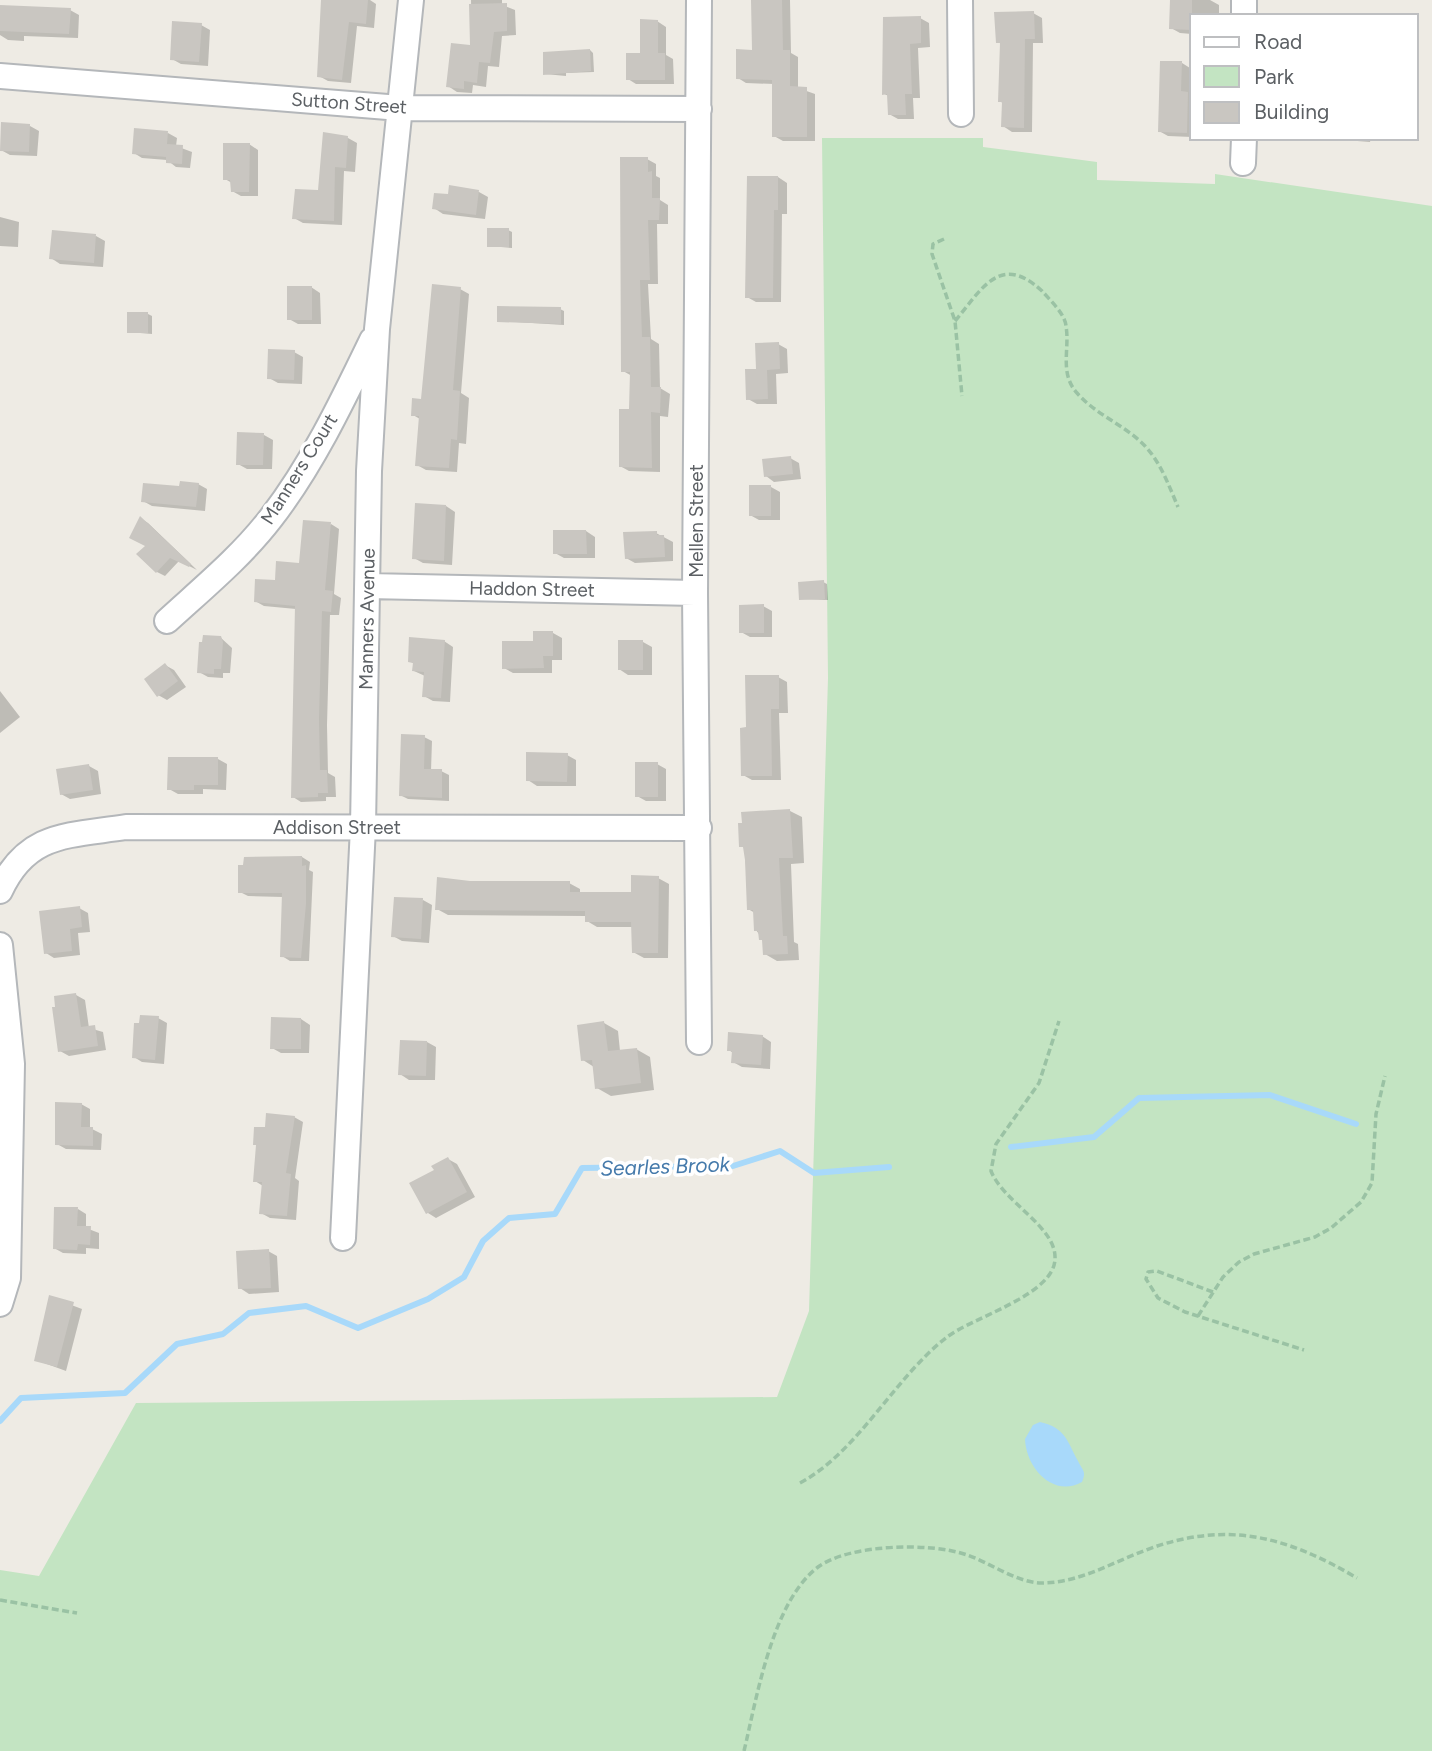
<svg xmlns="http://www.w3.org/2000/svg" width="1432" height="1751" font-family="Figtree,sans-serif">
	<rect width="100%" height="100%" fill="#eeebe4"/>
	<!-- green -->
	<path fill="#c3e4c2" d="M822 138H983V147L1097 162V180L1215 184V174L1432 206V1751H0V1570L39 1576 136 1403 777 1397 809 1311 828 678Z"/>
	<!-- water -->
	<path fill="#a8d9fa" d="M1040 1422C1066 1428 1067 1441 1078 1461 1082 1470 1087 1471 1082 1482 1053 1498 1026 1468 1025 1439L1033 1425Z"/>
	<!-- shadow -->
	<path fill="#0003" d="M323 0H370L376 4 374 28 357 26 351 83 328 81 319 76Z
		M471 0H502V5L515 10 516 35 502 36 499 67 488 66 486 87 473 85 472 93 457 92 448 86 472 47Z
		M753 0H790L791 53 798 57V88L815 94V141H783L774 136V84L746 83 738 78 754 51Z
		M1172 0H1210L1219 5V16H1192V34L1180 33 1171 28Z
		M0 7 70 10 79 15 78 38 24 36V41L8 40 0 35Z
		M1033 13 1042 18 1043 43H1033L1032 132H1012L1003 126V103L999 101 1002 44 997 42Z
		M920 18 929 23 930 47 918 48 920 98H913L914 119H898L889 114V96L884 94Z
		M657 21 666 27V55L673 59 674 84H636L628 79Z
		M201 25 210 30 208 66 181 64 172 59Z
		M590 50 593 53 594 72 566 73V76L545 74Z
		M1182 63 1190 68 1192 137 1168 136 1159 131Z
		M30 126 39 131 37 156 10 155 1 150Z
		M168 133 177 138 176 146 192 152 190 168 176 167 167 160 142 158 134 153Z
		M324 134 348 138 357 143 355 172 344 171 342 225 303 223 294 218 319 192Z
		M1319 138H1371L1370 142Z
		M249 144 258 150V196H241L232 191V183L225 179Z
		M647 159 656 164V176L660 178V200L668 205V224H657L658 284H648L651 339 659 344 660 388 670 394 668 417 660 416V472L629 471 620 466 630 410 632 376 623 371Z
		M778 177 787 183V214H782L781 302H756L747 297Z
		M451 187 479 192 488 197 485 219 443 214 434 208 449 196Z
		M0 217 19 222 18 247 0 246Z
		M508 230 512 232V248L489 246Z
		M96 236 105 241 103 267 60 264 51 258Z
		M311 287 320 293 321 324H298L289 319Z
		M460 289 469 294 461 393 469 398 466 444 459 443 457 472 426 470 417 465 420 419 413 415 423 401Z
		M560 309 564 311V325L499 321Z
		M148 314 152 316V334L128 332Z
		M778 344 787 349 788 373 776 374 777 404H757L748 399 758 371Z
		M294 352 303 357 302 384 278 383 269 378Z
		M264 435 273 440 272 469H247L238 464Z
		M790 458 799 463 801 479 774 482 766 476Z
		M198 484 207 489 205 511 152 506 143 501Z
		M771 487 780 492V520H759L750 515Z
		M446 506 455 512 452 565 423 563 414 558Z
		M140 518 148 523 197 570 179 561 165 576 157 572Z
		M331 524 339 529 334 594 341 598 339 615H330L327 725 328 773 335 777 336 797H326V801L301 802 293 797 296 609 264 606 255 601 301 565Z
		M586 531 595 537V558H564L555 553Z
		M656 533 673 542V561L635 563 626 558Z
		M823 582 827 584 828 600 801 599Z
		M763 606 772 611V637H750L741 632Z
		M553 633 562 638V660H552V673H513L504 668Z
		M220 637 232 648 230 673H223V678L208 677 199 672Z
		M444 641 453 647 450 702 433 701 424 696 425 676 414 671V664L410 661Z
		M643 642 652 647V675H628L619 669Z
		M165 665 174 670 186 687 167 700 158 695Z
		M778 677 787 682 788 713H779L781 780H752L743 775 748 729Z
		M0 691 20 717 0 733Z
		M424 737 432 741 431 771H441L449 775V801L408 799 400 795Z
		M567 755 576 760V786H537L528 780Z
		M218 759 227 764 226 790 203 789V794H178L169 789Z
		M657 764 666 769V801H646L637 796Z
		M89 766 98 771 101 794 70 799 61 794Z
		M790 811 802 817 804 863 791 864 794 942 798 944 799 960 777 961 765 954 764 941 756 930 755 913 748 909 745 848 741 846 744 825Z
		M302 857 310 862 309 870 313 872 309 961H290L282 956 283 897 248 896 240 892Z
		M658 878 669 884 668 958H644L633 952V927H597L587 921V916L448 915 437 909 470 883H569L580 889V894H632Z
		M423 900 432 905 429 943 402 941 393 936Z
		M79 908 88 913 90 932 78 933 80 955 54 958 46 953Z
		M76 995 85 1000 89 1028 103 1032 106 1050 69 1056 60 1051Z
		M158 1018 167 1023 164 1064 142 1062 134 1057Z
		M301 1019 310 1025 309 1053H281L272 1048Z
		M604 1023 618 1031 620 1051 636 1049 650 1057 654 1090 611 1096 597 1088 594 1067 583 1060Z
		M762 1036 771 1042 770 1069 742 1067 733 1062V1053L729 1050Z
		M427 1042 436 1047 435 1080H409L400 1074Z
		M81 1104 90 1109V1128L102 1134 101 1150 66 1149 57 1144Z
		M294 1117 303 1122 295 1178 299 1181 296 1220 270 1218 261 1213 263 1186 255 1181 266 1129Z
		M448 1159 457 1164 475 1197 436 1218 428 1213 436 1171Z
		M78 1209 86 1214V1228L99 1233V1249L86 1248V1254L63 1253 54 1248Z
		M268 1251 277 1256 279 1292 249 1294 240 1288Z
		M50 1297 82 1309 66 1371 36 1360Z"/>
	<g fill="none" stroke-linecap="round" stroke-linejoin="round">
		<!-- stream -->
		<path stroke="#a8d9fa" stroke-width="6" d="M1011 1147 1094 1137 1139 1098 1270 1095 1356 1124
			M0 1421 21 1398 125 1393 177 1344 223 1334 249 1313 306 1306 358 1328 428 1299 464 1277 483 1241 509 1218 555 1214 582 1168 733 1166 780 1151 814 1173 889 1167"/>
	</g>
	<!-- building -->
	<path fill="#c9c6c1" d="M321 0H368L366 24 349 22 342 80 317 77Z
		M751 0H782L783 50H790V86L807 87V137H772V80L736 79V49L752 50Z
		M1170 0H1192V30L1169 29Z
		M507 3V31L494 32 490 63 479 62 477 83 464 81V89L446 87 451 43 470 45 469 4Z
		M0 5 71 8 69 34 0 31Z
		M1034 11 1035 39H1025L1024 128 1001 127 1002 102H998L1000 43H996L994 12Z
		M921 16V43L910 44 912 94H905L906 115H888L887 94 882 95 883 17Z
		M640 19 658 20V53H665V80H626V53H640Z
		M172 21 202 23 199 62 170 60Z
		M590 49 591 71 543 75V52Z
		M1160 61H1182L1181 91 1188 92 1187 133 1158 132Z
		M1 122 30 124 29 152 0 151Z
		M134 128 168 131 167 144 183 145 182 164 166 163V157L132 154Z
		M323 132 348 136 346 168 335 167 334 221 292 219 295 189 318 190Z
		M223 143H250L249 192H231L230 180H223Z
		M620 157H648V172L652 171V198H660L659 220H648L650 280H640L642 337H650L651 387H661L660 413 651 412 652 468 619 467V409H629L630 372H621Z
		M747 176H778V210H774L773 298H745Z
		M449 185 479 190 476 215 432 209 434 193 448 194Z
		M487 228H509V247H487Z
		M52 230 96 234 94 263 49 259Z
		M432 284 461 287 453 390 460 391 457 440 451 439 449 468 415 466 419 416H411L412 398 421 399Z
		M287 286H312V320H287Z
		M497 306 561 307V324L497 322Z
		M127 312H148V333H127Z
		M779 342 780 369 767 370 768 399 746 400 745 369H756L755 343Z
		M268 349 295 350 294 380 267 379Z
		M237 432 264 433 263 465H236Z
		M791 456 793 474 764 477 762 459Z
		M180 481 199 483 196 507 141 502 143 483 179 486Z
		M749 485H771V516H749Z
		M415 503 446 505 444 561 412 559Z
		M140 516 191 564 189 567 170 558 156 573 136 554 145 546 129 538Z
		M303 520 331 522 325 590 333 591 331 612 322 611 319 719 320 770H327L328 793H318V797L291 798 295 606 254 602 255 579 275 580 276 561 299 563Z
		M553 530H586L587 554H553Z
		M657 531V535H664L665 557 625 559 623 532Z
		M824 580 825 599 799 600 798 582Z
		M764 604V633H739V605Z
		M533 631H553V656H543L544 668 502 669V641H533Z
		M203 635 221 636 223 642 221 669H214V674L197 673 199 642H202Z
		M409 637 445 640 441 698 422 697 424 672 412 671 413 663 408 662Z
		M618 640H643V670H618Z
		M165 663 178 681 157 697 144 679Z
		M745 675H779V709H771L772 776H741L740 728 746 727Z
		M401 734 425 735 424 769H442V798L399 796Z
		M526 752 568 753 567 782 526 781Z
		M168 757H218V785H194V790H167Z
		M635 762H658V797H635Z
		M89 764 93 790 60 795 56 769Z
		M790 809 793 858H779L783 936H787L788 954 763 955 762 940H759L758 931H754L753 910H747L745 860 743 847H739L738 823H742L741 812Z
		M302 856V866L306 865V904L301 958 280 957 282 893H238V865H243L244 857Z
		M631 875 659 876 658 953H632L631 922H585V911L435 910 437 877 470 881H570V892H631Z
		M394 897 423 898 421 939 391 937Z
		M80 906 82 927 70 929 72 951 44 954 39 911Z
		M76 993 81 1027 95 1025 98 1046 58 1052 52 1007H55L54 996Z
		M140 1015 159 1016 155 1060 132 1058 134 1023H139Z
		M271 1017 301 1018V1049H270Z
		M604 1021 608 1051 637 1048 641 1083 595 1089 592 1060 581 1061 577 1025Z
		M728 1032 763 1035 761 1065 731 1063 732 1051H727Z
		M400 1040 427 1041 426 1076 398 1075Z
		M55 1102 82 1103 81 1127H93V1146L55 1145Z
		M266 1113 295 1116 286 1173 291 1174 287 1216 259 1214 262 1182H253L256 1145H253L254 1127H265Z
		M448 1157 467 1192 426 1214 409 1183 434 1170 431 1166Z
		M54 1207H78L77 1226H91L90 1245 78 1244 77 1250 53 1249Z
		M269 1249 271 1288 238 1289 236 1251Z
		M49 1295 74 1302 57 1367 34 1361Z"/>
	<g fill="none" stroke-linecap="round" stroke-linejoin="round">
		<!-- minor casing -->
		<g stroke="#b4b7ba" stroke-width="28">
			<path id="minor" d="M960 0 961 114
				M1244 16V0
				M0 76 400 108 699 109
				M1243 163 1244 138
				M368 586 695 593
				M167 621C203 588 241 557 271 518 312 465 343 400 372 340
				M0 891C27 832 68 836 126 827L699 828
				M0 945 12 1064 8 1278 0 1304
				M699 1042 695 593 699 0
				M343 1238 363 827 369 471 377 329 411 0"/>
		</g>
		<!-- path -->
		<path stroke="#9ac2a4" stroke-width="3.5" stroke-dasharray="7 3.5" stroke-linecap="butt" d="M944 239 933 244 932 254 955 321 962 396
			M955 321C982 289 1000 252 1042 291 1050 300 1065 314 1066 326 1070 349 1059 373 1077 393 1096 415 1125 425 1145 446 1161 463 1169 486 1178 507
			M1213 1292 1157 1271 1148 1272 1146 1279 1158 1298 1185 1312 1304 1350
			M1198 1316 1223 1277 1239 1262 1254 1254 1315 1237 1331 1228 1361 1202 1372 1183 1376 1114 1385 1076
			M800 1483C859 1451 894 1378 947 1337 973 1317 1054 1295 1055 1259 1057 1227 1003 1202 991 1171L996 1144 1039 1083 1059 1021
			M0 1600 77 1613
			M744 1751C757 1697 772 1602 818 1567 849 1544 931 1542 967 1555 991 1563 1015 1582 1041 1583 1079 1583 1111 1563 1146 1550 1226 1520 1286 1536 1357 1578"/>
		<!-- minor -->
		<use href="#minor" stroke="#fff" stroke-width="24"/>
	</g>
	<g text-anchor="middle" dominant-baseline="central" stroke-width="7" stroke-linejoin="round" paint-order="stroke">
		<!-- street labels -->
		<g font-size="19" fill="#5c6064" stroke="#fff">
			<text transform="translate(349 103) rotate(4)">Sutton Street</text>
			<text transform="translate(299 469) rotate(-58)">Manners Court</text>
			<text transform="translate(696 521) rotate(-90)">Mellen Street</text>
			<text transform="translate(532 589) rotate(1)">Haddon Street</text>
			<text transform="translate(367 619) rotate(-89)">Manners Avenue</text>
			<text x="337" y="827">Addison Street</text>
		</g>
		<!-- water labels -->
		<g font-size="21" font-style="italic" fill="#457aab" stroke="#fff">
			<text transform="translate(665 1166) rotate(-2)">Searles Brook</text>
		</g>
	</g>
	<!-- legend -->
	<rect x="1190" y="14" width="228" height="126" fill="#ffffff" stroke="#bebfc1" stroke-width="2"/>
	<rect x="1204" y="37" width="35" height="10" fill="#ffffff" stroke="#bebfc1" stroke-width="2"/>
	<text x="1254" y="49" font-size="21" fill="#5c6064">Road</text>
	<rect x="1204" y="66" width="35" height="21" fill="#c3e4c2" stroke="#bebfc1" stroke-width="2"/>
	<text x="1254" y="84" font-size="21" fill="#5c6064">Park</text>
	<rect x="1204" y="102" width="35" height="21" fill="#c9c6c1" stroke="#bebfc1" stroke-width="2"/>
	<text x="1254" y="119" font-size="21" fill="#5c6064">Building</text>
</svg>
